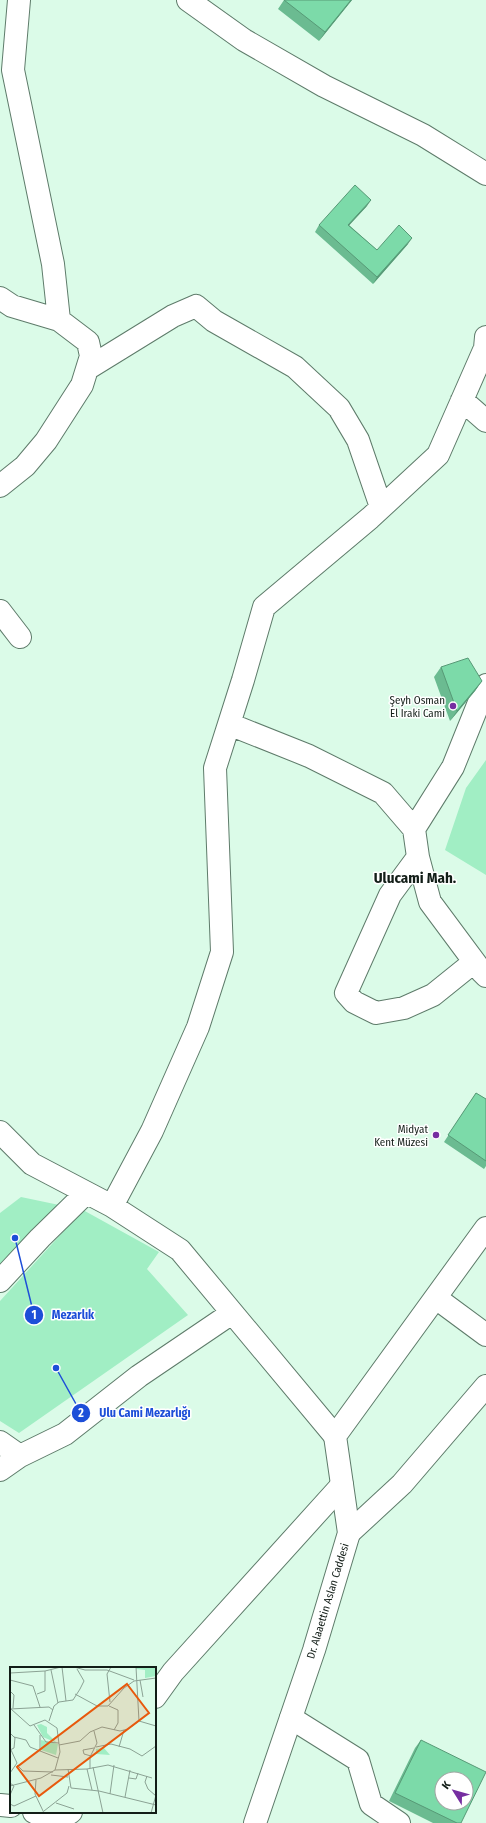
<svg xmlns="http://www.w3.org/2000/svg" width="486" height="1823" font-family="'Fira Sans Condensed',sans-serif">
	<rect width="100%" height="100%" fill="#dbfbe8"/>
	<!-- green -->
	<path fill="#a1eec4" d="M486 760V875L445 850 466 788Z
		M21 1197 64 1206 0 1266V1213Z
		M83 1210 159 1252 147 1269 188 1315 19 1433 0 1421V1301Z"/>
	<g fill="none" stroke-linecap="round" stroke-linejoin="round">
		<!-- street casing -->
		<g stroke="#5e7b6a" stroke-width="24">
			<path id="street" d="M19 0 13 70 53 264 59 320
				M188 0 244 40 324 86 423 135 486 174
				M0 298 12 306 59 320 88 342 91 356 82 385 46 441 25 466 0 486
				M87 369 173 316 196 306 214 321 295 367 339 408 358 440 381 507
				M462 400 486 421
				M0 611 20 637
				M229 724 309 756 383 793 414 829 418 857 430 902 482 972 486 976
				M414 829 453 767 486 685
				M418 857 390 895 346 993 354 1002 376 1013 404 1008 433 995 474 962
				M0 1132 32 1164 112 1206 180 1250 335 1436
				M112 1206 152 1131 198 1027 222 952 215 768 243 680 264 607 370 518 438 455 485 348 486 337
				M0 1281 40 1238 86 1193
				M436 1298 486 1335
				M0 1442 20 1456 65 1434 139 1376 232 1313
				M0 1470 20 1456
				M349 1533 402 1484 486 1386
				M155 1697 173 1672 342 1485
				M291 1718 358 1760 371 1804 399 1823
				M0 1805 11 1806
				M34 1812 48 1820 65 1816 71 1812"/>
		</g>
		<!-- secondary casing -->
		<g stroke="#5e7b6a" stroke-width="24">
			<path id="secondary" d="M255 1823 314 1650 349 1533 335 1436 486 1228"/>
		</g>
		<!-- street -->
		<use href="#street" stroke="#fff" stroke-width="22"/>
		<!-- secondary -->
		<use href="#secondary" stroke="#fff" stroke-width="22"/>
	</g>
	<!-- wall -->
	<path fill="#6bbb91" d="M284 0H352L319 41 278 9Z
		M367 206 349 225 377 250 408 244 373 284 315 232 319 225Z
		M441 667 482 681 475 691 450 721 434 677Z
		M476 1093 486 1099V1166L484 1169 444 1142Z
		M421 1740 461 1823H433L389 1801 415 1748Z"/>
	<!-- shaded-wall -->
	<path fill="#579976" d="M351 0H352L319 41 325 32Z
		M371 200 367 206 344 231 348 225Z
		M412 238 408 244 373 284 377 277Z
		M482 681 475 691 450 721 457 711Z"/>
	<!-- building -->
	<path fill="#7cdaa9" stroke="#579976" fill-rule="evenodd" d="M284 0H351L325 32Z
		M355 185 371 200 348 225 377 250 399 225 412 238 377 277 319 225Z
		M468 658 482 681 457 711 441 667Z
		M476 1093 486 1099V1161L448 1135Z
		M421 1740 486 1772 461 1823H457L395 1793ZM442 1779H466V1803H442Z"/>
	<!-- markers -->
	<g fill="#762ea1" stroke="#fff" stroke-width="1.5">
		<circle cx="453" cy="706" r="4"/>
		<circle cx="436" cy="1135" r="4"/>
	</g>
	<g text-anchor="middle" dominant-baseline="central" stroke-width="3" stroke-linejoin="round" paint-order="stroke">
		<!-- poi labels -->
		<g font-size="11" fill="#121d17" stroke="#fff" text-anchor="end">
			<text x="445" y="700">Şeyh Osman<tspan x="445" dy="13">El Iraki Cami</tspan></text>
			<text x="428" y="1129">Midyat<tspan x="428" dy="13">Kent Müzesi</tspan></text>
		</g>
		<!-- street labels -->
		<g font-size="11" fill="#121d17" stroke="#fff">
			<text transform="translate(328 1601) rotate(-73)">Dr. Alaaettin Aslan Caddesi</text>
		</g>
		<!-- district labels -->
		<g font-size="15" font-weight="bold" fill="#121d17" stroke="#fff">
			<text x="415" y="878">Ulucami Mah.</text>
		</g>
	</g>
	<!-- overview -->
	<g transform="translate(10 1667)">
		<rect width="146" height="146" fill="#dbfbe8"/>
		<path d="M126 0H146V9L135 11V3L126 2ZM31 57 37 60V66L47 76 33 70 27 58ZM31 73 48 77 46 88 31 83ZM94 81 100 88 86 87V82Z" fill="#a1eec4"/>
		<path fill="none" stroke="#8ba294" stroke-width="1" d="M52 0 56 34M64 0 75 3H97L124 13M126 0 129 54 146 59M41 3 48 36M0 6 35 4 51 0M0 13 23 19 30 40M130 13 133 30M0 24 4 28 3 41M27 27 35 24V4M65 27 87 39H98L114 21 124 14 146 11M100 35 97 7 101 0M99 39 108 43V56L104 63M0 42 39 40 43 43M1 42 20 59 35 53 47 61 50 85 45 103M39 54 44 39 49 35 63 33 70 22 74 14 67 2M24 58 36 75 49 76M0 66 5 71 4 81 0 83M30 68V84L48 91M4 70 16 73 20 80 30 84M49 78 70 74 80 65 92 60 110 64 118 62 129 54M86 80 101 77 120 82 132 89 146 79M109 80 114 63M81 89 74 87 73 83 84 81M7 98 13 104 43 105M83 100 93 146M80 101V90L87 76 84 64M58 102 61 121 89 124 146 138M77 102 82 123M0 106 7 96 1 83M41 108 58 110M137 109 135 115 138 122 146 129M119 111 126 112 128 106M26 113 25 127 34 146M0 116 4 119 0 128M0 119 31 111 45 103 77 102 98 98 142 111M100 127 104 98M115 130 120 103M46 136 64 142M0 137 4 139 26 129M34 144 57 126 59 119M141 146 146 128"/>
		<path fill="#e8590c" fill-opacity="0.15" stroke="#e8590c" stroke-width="2" d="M117 17 139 46 29 129 7 100Z"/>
		<rect width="146" height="146" fill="none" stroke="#121d17" stroke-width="2"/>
	</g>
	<!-- callouts -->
	<path fill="none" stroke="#1d4ed8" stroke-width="1.5" d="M15 1238L34 1315M56 1368L81 1413"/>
	<g fill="#1d4ed8" stroke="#fff" stroke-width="1.5">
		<circle cx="15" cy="1238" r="4"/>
		<circle cx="56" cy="1368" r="4"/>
		<circle cx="34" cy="1315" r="10"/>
		<circle cx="81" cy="1413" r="10"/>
	</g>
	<g font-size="12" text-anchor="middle" font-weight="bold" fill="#fff">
		<text x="34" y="1319">1</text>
		<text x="81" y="1417">2</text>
	</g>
	<g font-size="12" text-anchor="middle" font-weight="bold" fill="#1d4ed8" stroke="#fff" stroke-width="3" stroke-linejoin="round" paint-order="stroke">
		<text x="73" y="1319">Mezarlık</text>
		<text x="145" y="1417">Ulu Cami Mezarlığı</text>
	</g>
	<!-- north arrow -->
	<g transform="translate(454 1791) rotate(307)"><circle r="19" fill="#ffffff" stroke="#a0a5a2"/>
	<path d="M0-3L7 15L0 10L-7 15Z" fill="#762ea1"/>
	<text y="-6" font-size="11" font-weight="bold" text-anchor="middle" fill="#121d17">K</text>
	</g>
</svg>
